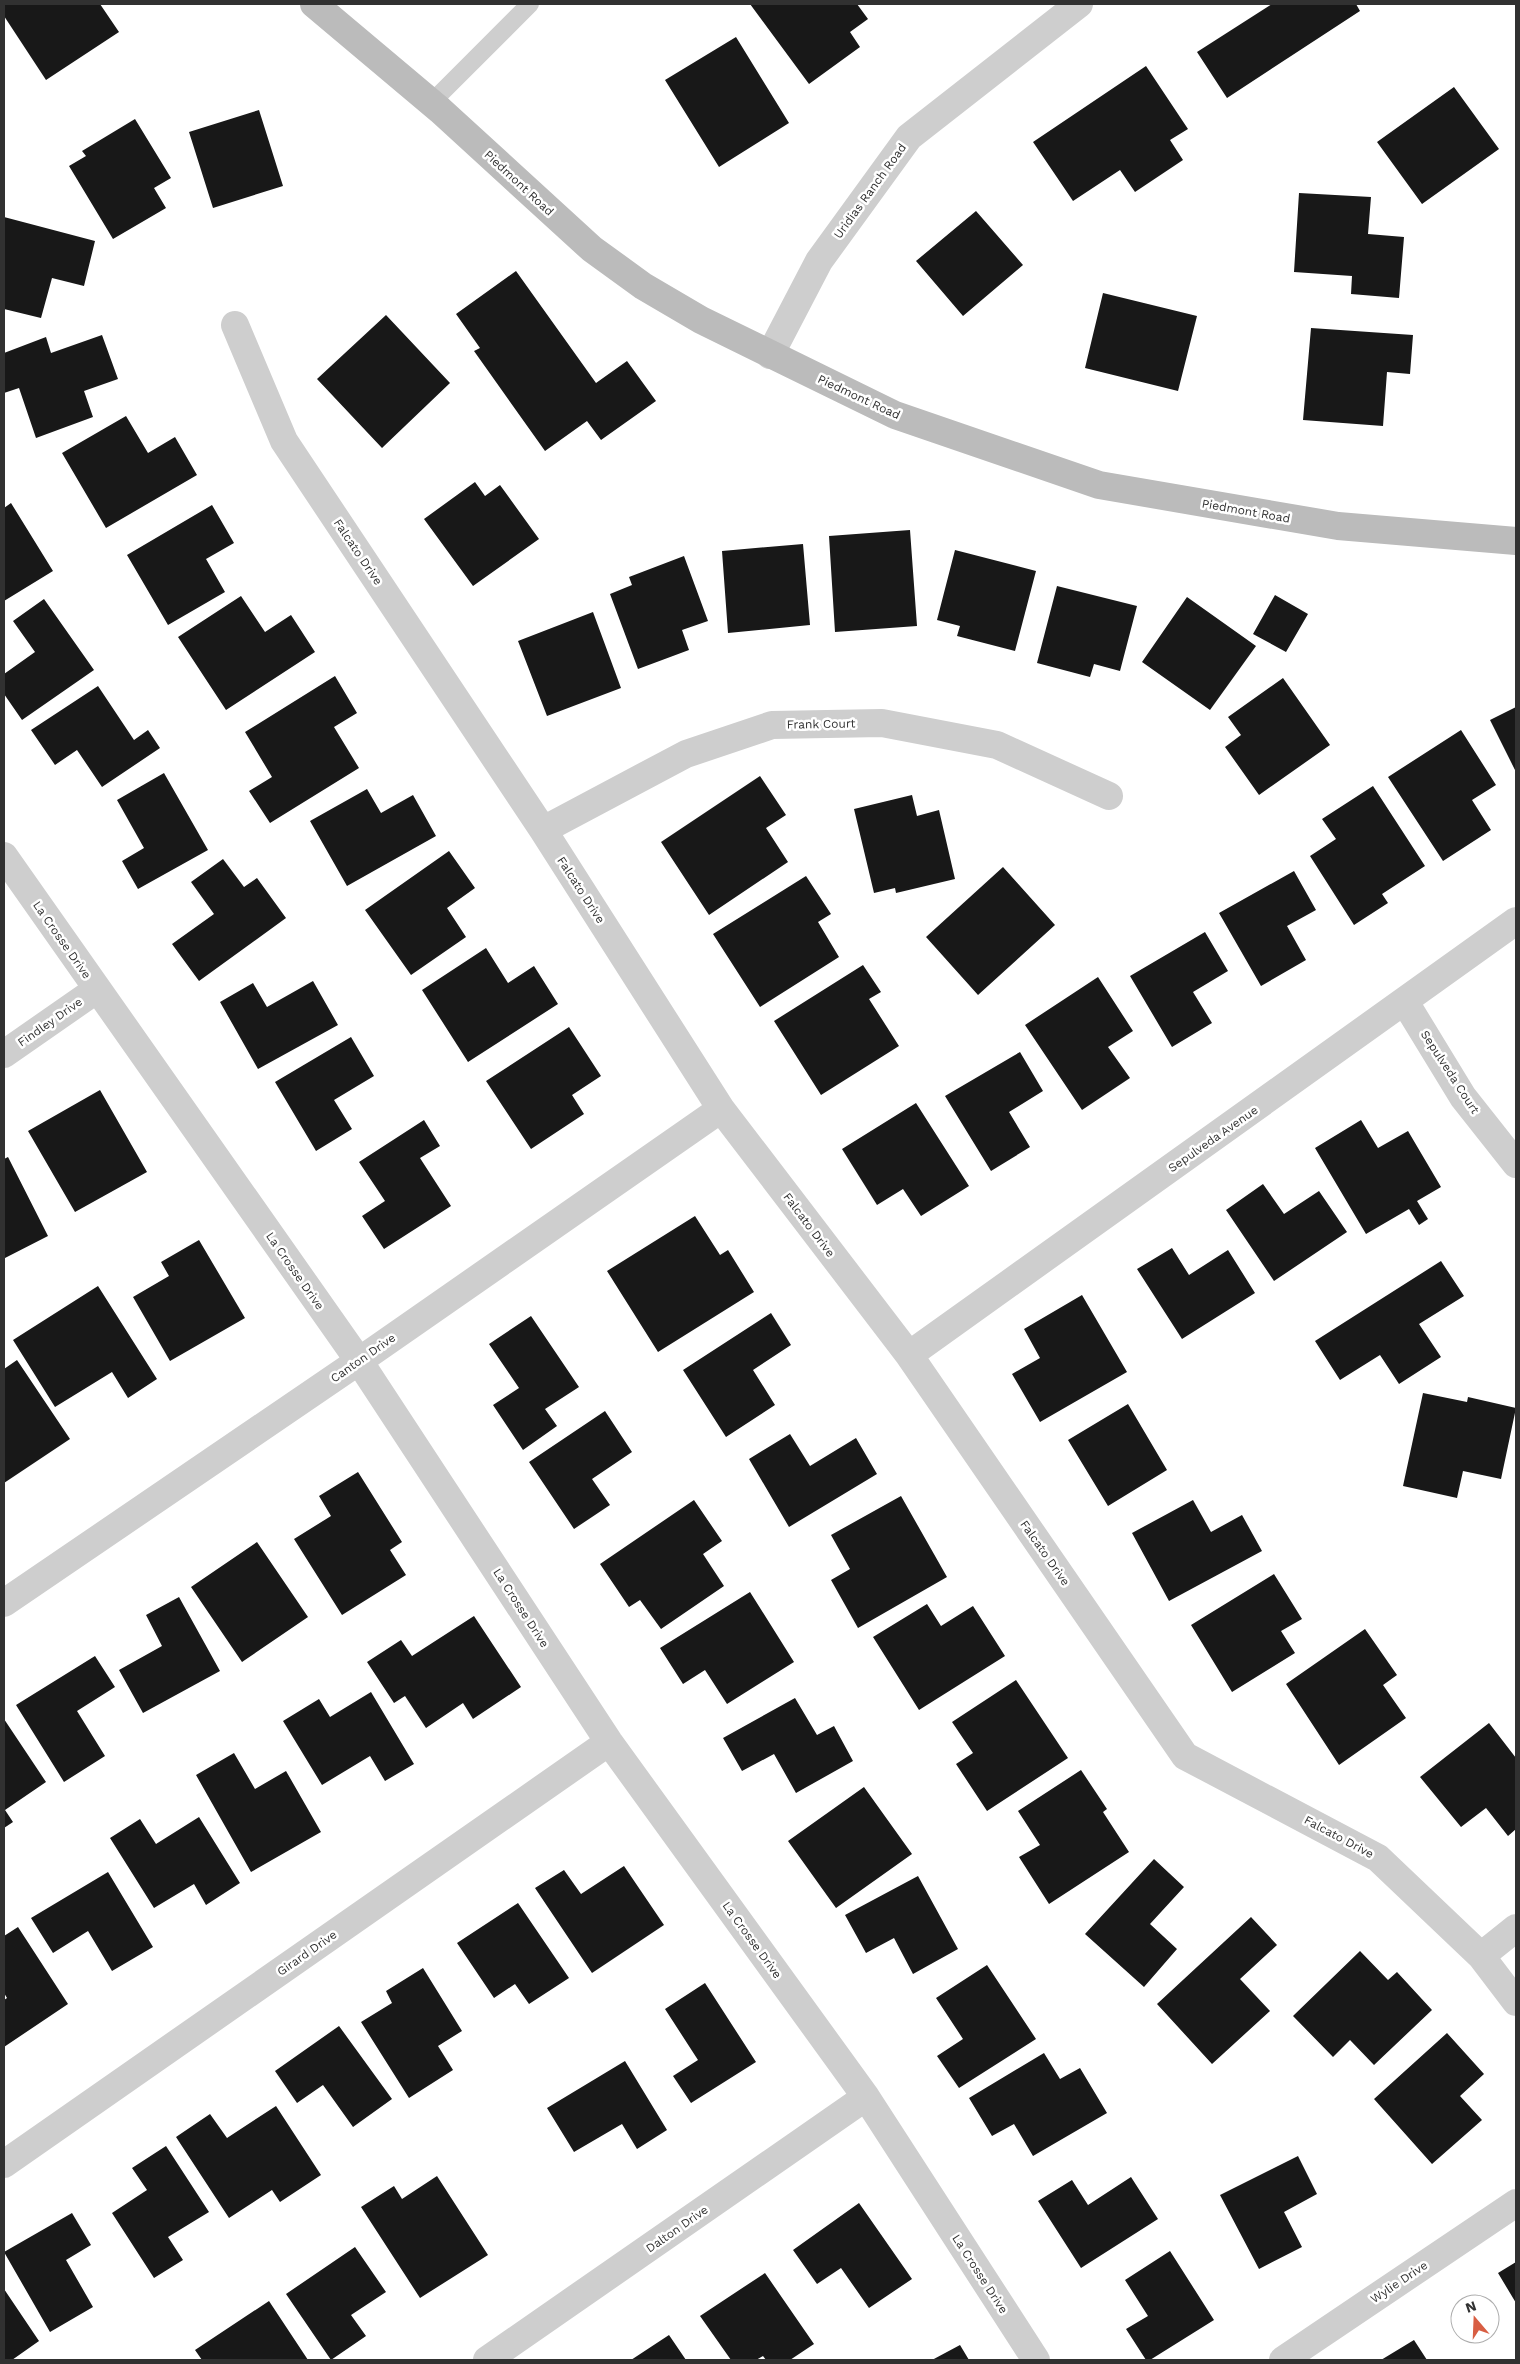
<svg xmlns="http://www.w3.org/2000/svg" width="1520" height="2364" font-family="'Work Sans',sans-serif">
	<rect width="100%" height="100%" fill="#fff"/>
	<!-- building -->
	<path fill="#181818" d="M4 4H100L119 32 46 80 4 16Z
		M750 4H857L868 19 850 32 860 47 809 84Z
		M1272 4H1356L1360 11 1227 98 1197 52Z
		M736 37 789 123 719 167 665 80Z
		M1146 66 1188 129 1170 140 1183 160 1135 192 1120 170 1073 201 1033 142Z
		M1454 87 1499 149 1422 204 1377 142Z
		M259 110 283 186 213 208 189 132Z
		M135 119 171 178 154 188 166 208 113 239 69 166 86 156 82 151Z
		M1299 193 1371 197 1368 234 1404 237 1399 298 1351 294 1352 276 1294 272Z
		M976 211 1023 265 963 316 916 261Z
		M4 217 95 241 84 286 52 278 41 318 4 309Z
		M516 271 596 383 627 361 656 401 601 440 587 421 545 451 474 351 480 348 456 314Z
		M1103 293 1197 316 1178 391 1085 368Z
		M386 315 450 383 382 448 317 379Z
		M1311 328 1413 335 1410 374 1387 372 1383 426 1303 420Z
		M102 335 118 379 84 391 93 417 36 438 19 388 4 393V353L46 337 51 353Z
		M126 416 148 453 175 437 197 475 106 528 62 453Z
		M475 482 485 496 500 485 539 539 473 586 424 519Z
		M11 503 53 571 4 601V508Z
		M212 505 234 543 206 559 225 592 168 625 127 555Z
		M910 530 917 626 835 632 829 536Z
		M803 544 810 625 728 633 722 551Z
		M955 550 1036 571 1015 651 957 636 960 626 937 620Z
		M684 556 708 621 682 630 689 650 638 669 610 594 632 585 629 577Z
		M1057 586 1137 606 1120 671 1094 664 1090 677 1037 663Z
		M1275 595 1308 614 1286 652 1253 634Z
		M241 596 265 632 291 615 315 652 226 710 178 637Z
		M1187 597 1256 646 1210 710 1142 662Z
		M44 599 94 670 22 720 4 694V674L35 652 13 621Z
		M593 612 621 688 547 716 518 641Z
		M335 676 357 713 334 727 359 768 270 823 249 791 272 777 245 732Z
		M1283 678 1330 745 1259 795 1225 747 1241 735 1228 717Z
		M98 686 134 740 148 730 160 748 102 787 77 750 55 765 31 730Z
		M1516 707V772L1490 720Z
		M1461 730 1496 785 1472 800 1491 830 1443 861 1388 777Z
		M164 773 208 850 138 889 122 861 144 848 117 800Z
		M760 776 786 815 766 828 788 862 709 915 661 842Z
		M1373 786 1425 866 1382 894 1388 903 1354 925 1310 856 1336 839 1322 819Z
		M367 789 381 813 413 795 436 836 347 886 310 821Z
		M912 795 917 816 939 810 955 879 896 893 895 888 874 893 854 809Z
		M449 851 475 888 447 908 466 937 411 975 365 910Z
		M223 859 244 887 257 878 286 918 199 981 172 944 214 914 191 882Z
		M1003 867 1055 925 978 995 926 937Z
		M1294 871 1316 910 1287 926 1306 960 1261 986 1219 913Z
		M806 876 831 914 818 922 839 957 760 1007 713 934Z
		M1205 932 1228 971 1193 992 1212 1023 1172 1047 1130 976Z
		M486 948 508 983 534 966 558 1004 468 1062 422 990Z
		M863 965 881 992 869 999 899 1046 821 1095 774 1021Z
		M1098 977 1133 1031 1108 1047 1130 1078 1082 1110 1025 1025Z
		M313 981 338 1025 258 1069 220 1002 253 983 267 1007Z
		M569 1027 601 1076 572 1095 584 1114 531 1149 486 1081Z
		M351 1037 374 1076 334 1100 352 1129 316 1151 275 1082Z
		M1020 1052 1043 1091 1009 1112 1030 1147 991 1171 945 1096Z
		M100 1090 147 1172 75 1212 28 1131Z
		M916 1103 969 1186 921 1216 903 1189 877 1205 842 1149Z
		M424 1120 440 1146 420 1158 451 1206 384 1249 362 1216 385 1201 359 1162Z
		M1361 1120 1378 1148 1408 1131 1441 1187 1417 1201 1428 1219 1419 1225 1409 1209 1366 1234 1315 1148Z
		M8 1157 48 1236 5 1258 4 1159Z
		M1263 1184 1284 1214 1319 1191 1347 1232 1274 1281 1226 1210Z
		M695 1216 720 1255 728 1250 754 1292 658 1352 607 1271Z
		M199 1240 245 1318 170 1361 133 1297 169 1276 161 1262Z
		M1172 1248 1189 1275 1228 1250 1255 1293 1182 1339 1137 1269Z
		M1441 1261 1464 1296 1419 1324 1441 1357 1399 1384 1380 1355 1340 1380 1315 1341Z
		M98 1286 157 1379 128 1398 112 1372 55 1407 13 1340Z
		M1082 1295 1127 1372 1040 1422 1012 1374 1040 1358 1024 1329Z
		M771 1313 791 1345 753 1370 775 1405 726 1437 683 1370Z
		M531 1316 579 1387 545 1409 557 1426 523 1450 493 1405 519 1388 489 1344Z
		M17 1360 70 1439 4 1483V1369Z
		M1423 1393 1467 1402 1468 1397 1516 1408 1501 1479 1463 1471 1457 1498 1403 1486Z
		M1128 1404 1167 1470 1108 1506 1068 1440Z
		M605 1411 632 1452 592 1479 610 1505 574 1529 529 1462Z
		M790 1434 810 1466 856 1438 877 1474 789 1527 749 1459Z
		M358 1472 402 1542 390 1550 406 1575 342 1615 294 1539 331 1516 319 1496Z
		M901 1496 947 1577 858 1628 831 1580 850 1569 831 1535Z
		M694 1500 722 1541 703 1554 724 1586 661 1629 640 1600 629 1607 600 1564Z
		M1193 1500 1211 1532 1242 1515 1262 1551 1169 1601 1132 1533Z
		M257 1542 308 1617 242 1662 191 1587Z
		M1274 1574 1302 1619 1281 1631 1295 1653 1232 1692 1191 1625Z
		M750 1592 794 1662 727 1704 705 1670 683 1684 660 1648Z
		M179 1597 220 1671 143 1713 119 1670 162 1646 146 1615Z
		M927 1604 941 1626 973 1606 1005 1656 919 1710 873 1637Z
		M474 1616 521 1687 473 1719 463 1703 426 1728 405 1696 394 1703 367 1662 401 1640 412 1656Z
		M1365 1629 1397 1675 1383 1685 1406 1718 1339 1765 1286 1684Z
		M95 1656 115 1687 77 1711 105 1756 64 1782 16 1705Z
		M1016 1680 1068 1758 987 1811 956 1764 973 1753 952 1722Z
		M371 1692 414 1764 385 1781 370 1756 322 1785 283 1721 319 1699 330 1717Z
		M795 1698 817 1735 834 1726 853 1761 796 1793 774 1754 742 1771 723 1738Z
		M4 1719 46 1782 5 1810 13 1822 4 1828Z
		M1489 1723 1516 1758V1829L1508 1836 1486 1808 1461 1827 1420 1777Z
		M234 1753 255 1789 286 1771 321 1832 251 1872 196 1775Z
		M1081 1770 1107 1809 1103 1812 1129 1852 1049 1904 1019 1857 1040 1845 1018 1811Z
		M864 1787 912 1854 836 1908 788 1841Z
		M199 1817 240 1883 206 1905 194 1884 154 1908 110 1838 140 1819 156 1844Z
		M1154 1859 1184 1887 1150 1924 1177 1949 1144 1987 1085 1934Z
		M624 1866 664 1925 592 1973 535 1888 564 1870 581 1894Z
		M108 1872 153 1947 112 1971 88 1931 53 1953 31 1918Z
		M918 1876 958 1949 913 1974 894 1938 866 1953 845 1915Z
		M518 1903 569 1978 529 2004 515 1984 494 1998 457 1943Z
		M1251 1917 1277 1945 1240 1979 1270 2011 1212 2064 1157 2004Z
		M18 1927 68 2004 4 2047V2000L7 1998 4 1993V1936Z
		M1360 1951 1388 1980 1397 1972 1432 2010 1374 2065 1350 2040 1333 2057 1293 2016Z
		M987 1965 1036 2039 959 2088 937 2056 963 2039 936 1998Z
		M423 1968 462 2031 438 2046 453 2070 409 2098 361 2022 392 2003 386 1991Z
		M705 1983 756 2062 691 2103 673 2076 698 2060 665 2009Z
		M339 2026 392 2099 353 2127 323 2085 297 2103 275 2071Z
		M1447 2033 1484 2074 1460 2096 1482 2120 1432 2164 1374 2099Z
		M1044 2053 1060 2079 1080 2068 1107 2113 1033 2156 1014 2124 992 2136 969 2098Z
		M625 2061 667 2130 637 2149 622 2124 574 2152 547 2108Z
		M276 2106 321 2175 280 2202 272 2190 229 2218 176 2137 210 2114 227 2138Z
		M166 2146 209 2212 168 2237 183 2260 154 2278 112 2213 147 2190 132 2168Z
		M1298 2156 1317 2194 1284 2212 1302 2247 1259 2269 1220 2195Z
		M437 2176 488 2255 420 2298 361 2207 394 2186 402 2199Z
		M1131 2177 1158 2219 1081 2268 1038 2201 1072 2180 1088 2205Z
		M859 2203 912 2279 869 2308 841 2268 817 2284 793 2250Z
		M72 2213 91 2245 66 2260 93 2307 50 2332 4 2252Z
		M355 2247 386 2292 351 2315 366 2336 331 2360 286 2294Z
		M1170 2251 1214 2320 1150 2360H1146L1126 2329 1148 2316 1125 2280Z
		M1516 2262V2303L1498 2273Z
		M765 2273 814 2344 790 2360H766L763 2356 756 2360H731L700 2316Z
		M4 2289 39 2341 12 2360H4Z
		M269 2301 308 2360H202L195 2350Z
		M669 2335 686 2360H631Z
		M1414 2340 1427 2360H1381Z
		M960 2345 969 2360H932Z"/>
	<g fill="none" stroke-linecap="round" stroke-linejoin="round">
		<!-- service -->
		<path stroke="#cecece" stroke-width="18" d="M432 102 530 4"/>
		<!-- minor -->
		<path stroke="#cecece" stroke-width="28" d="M235 325 284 441 543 830 721 1109 909 1355 1185 1756 1378 1858 1481 1956 1516 2002
			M770 355 819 261 909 137 1079 4
			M543 830 686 754 772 725 882 723 997 745 1109 796
			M4 856 359 1361 609 1742 866 2097 1036 2360
			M1405 1002 1463 1097 1516 1164
			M4 1054 96 990
			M909 1355 1516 921
			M4 1603 359 1361 721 1109
			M1481 1956 1516 1928
			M4 2164 609 1742
			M487 2360 866 2097
			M1283 2360 1516 2203"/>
		<!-- secondary -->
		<path stroke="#bbb" stroke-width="28" d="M314 4 440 110 592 249 643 286 701 320 895 415 1099 485 1338 526 1516 541"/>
	</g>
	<g text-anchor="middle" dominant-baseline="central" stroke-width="5" stroke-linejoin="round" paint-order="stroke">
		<!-- street labels -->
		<g font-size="12" fill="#313131" stroke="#fff">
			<text transform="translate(519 183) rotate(43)">Piedmont Road</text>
			<text transform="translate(870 191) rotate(-54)">Uridias Ranch Road</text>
			<text transform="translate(859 397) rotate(25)">Piedmont Road</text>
			<text transform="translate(1246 511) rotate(10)">Piedmont Road</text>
			<text transform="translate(358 552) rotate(56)">Falcato Drive</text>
			<text transform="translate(821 724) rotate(-1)">Frank Court</text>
			<text transform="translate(581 890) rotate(57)">Falcato Drive</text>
			<text transform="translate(62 940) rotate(55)">La Crosse Drive</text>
			<text transform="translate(50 1022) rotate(-35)">Findley Drive</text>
			<text transform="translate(1450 1072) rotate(57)">Sepulveda Court</text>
			<text transform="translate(1213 1139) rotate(-35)">Sepulveda Avenue</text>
			<text transform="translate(809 1225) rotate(53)">Falcato Drive</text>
			<text transform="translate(295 1271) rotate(55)">La Crosse Drive</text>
			<text transform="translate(363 1358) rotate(-35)">Canton Drive</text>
			<text transform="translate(1045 1553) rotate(55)">Falcato Drive</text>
			<text transform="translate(521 1608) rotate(57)">La Crosse Drive</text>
			<text transform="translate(1339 1837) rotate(28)">Falcato Drive</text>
			<text transform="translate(752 1940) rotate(54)">La Crosse Drive</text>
			<text transform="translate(307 1953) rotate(-35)">Girard Drive</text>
			<text transform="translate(677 2229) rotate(-35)">Dalton Drive</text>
			<text transform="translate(980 2274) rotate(57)">La Crosse Drive</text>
			<text transform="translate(1399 2282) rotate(-34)">Wylie Drive</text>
		</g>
	</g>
	<!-- border -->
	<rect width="1520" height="2364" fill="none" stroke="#313131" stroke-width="10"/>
	<!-- north arrow -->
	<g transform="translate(1475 2319) rotate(341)"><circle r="24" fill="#ffffff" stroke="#adadad"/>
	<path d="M0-4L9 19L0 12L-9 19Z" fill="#d85e43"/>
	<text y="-8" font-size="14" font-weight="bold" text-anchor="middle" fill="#313131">N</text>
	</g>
</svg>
